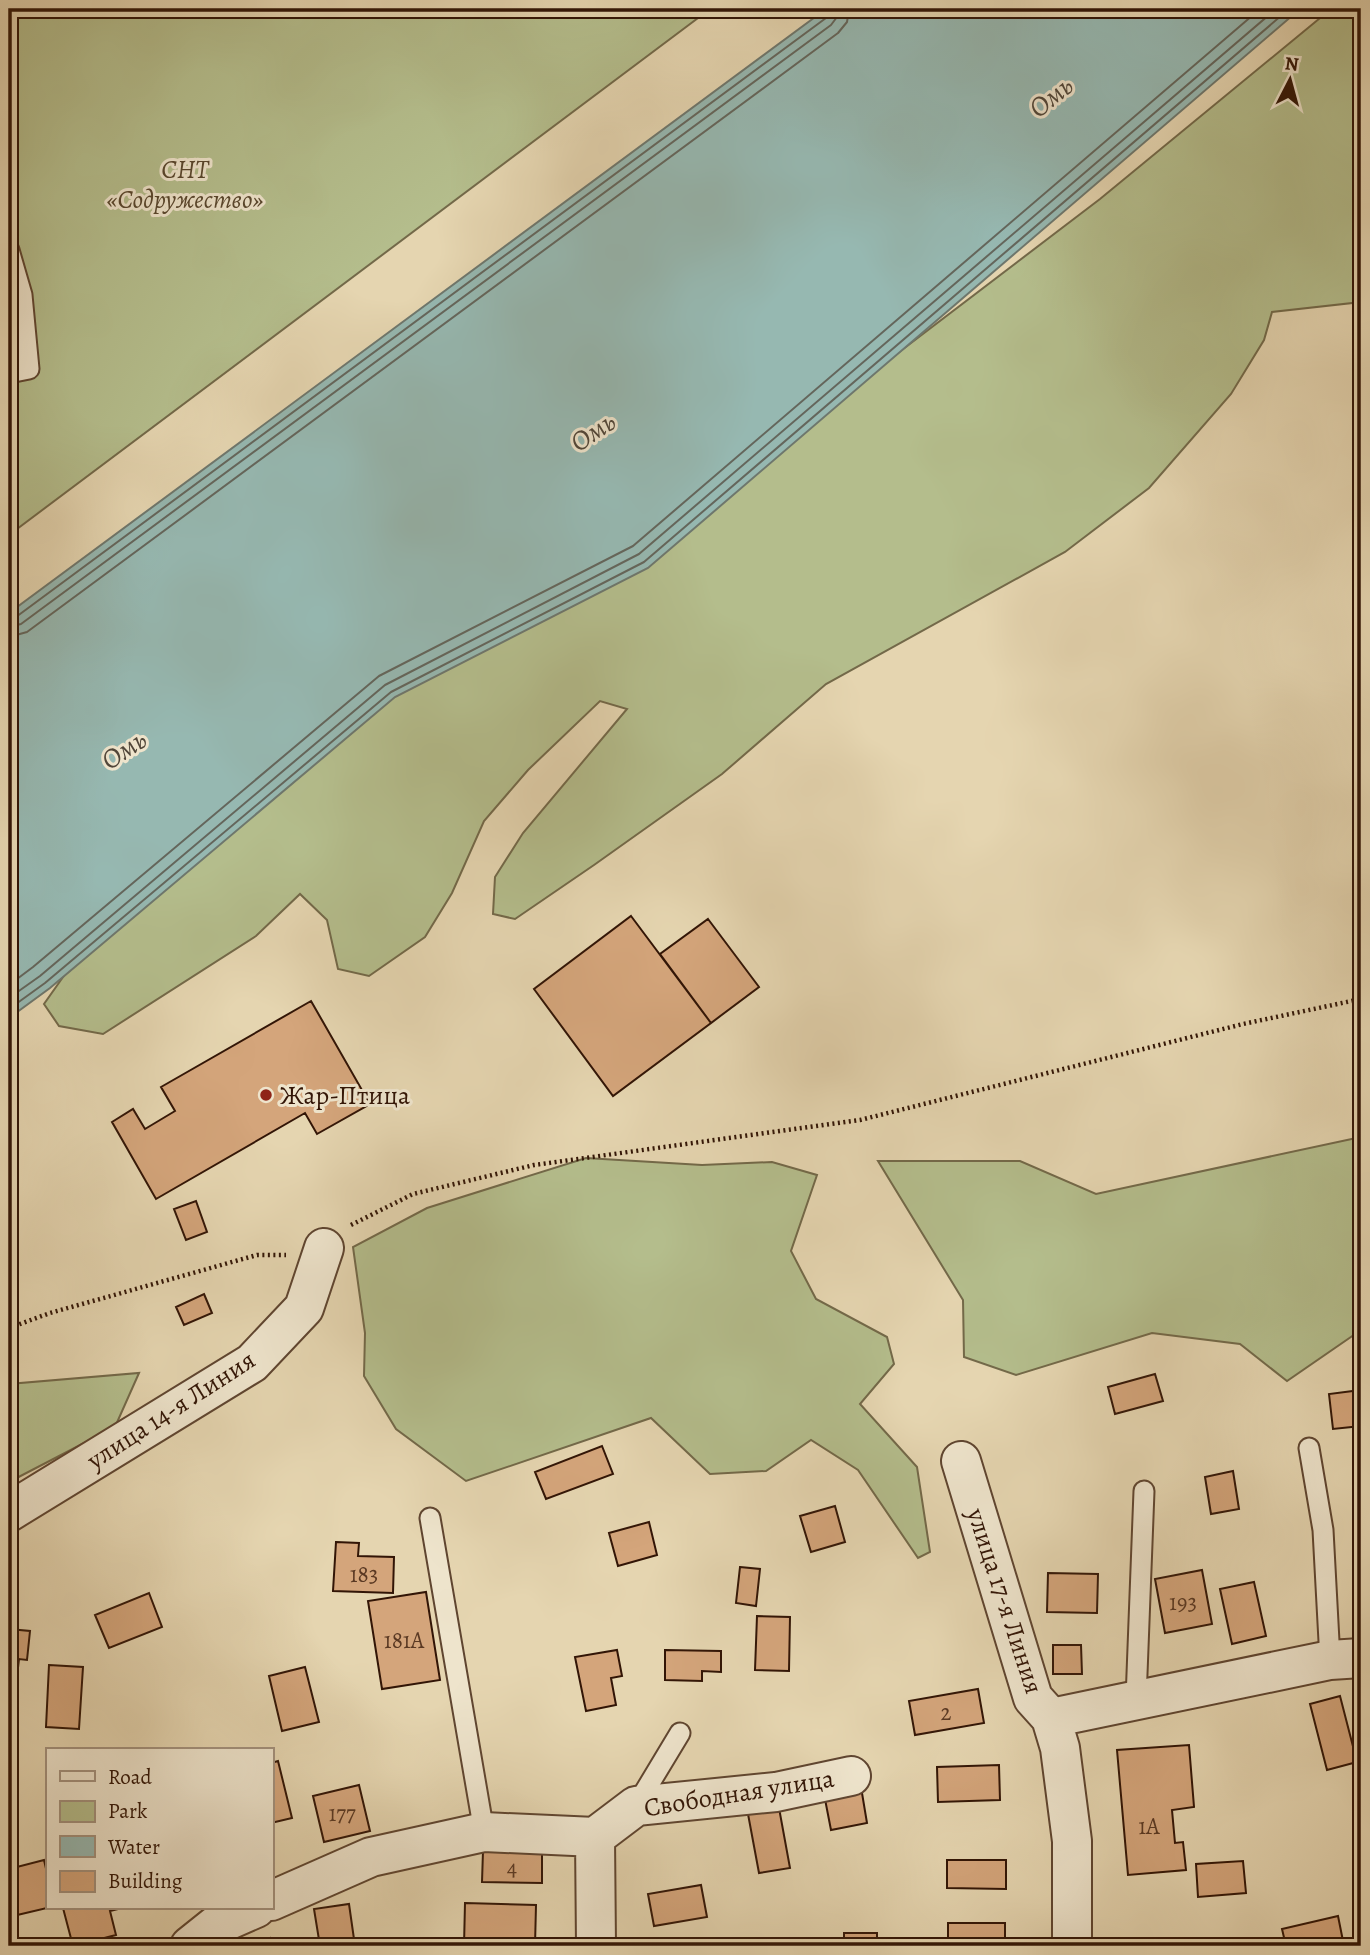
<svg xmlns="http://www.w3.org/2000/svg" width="1370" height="1955" font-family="Alegreya,serif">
	<rect width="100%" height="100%" fill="#e5d5b0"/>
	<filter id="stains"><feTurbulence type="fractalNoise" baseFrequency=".00286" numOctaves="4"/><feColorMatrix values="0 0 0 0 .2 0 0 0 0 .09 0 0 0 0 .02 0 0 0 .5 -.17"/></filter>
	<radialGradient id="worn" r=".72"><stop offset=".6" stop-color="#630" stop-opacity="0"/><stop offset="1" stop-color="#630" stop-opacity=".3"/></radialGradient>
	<!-- green -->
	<path fill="#b4bd8c" stroke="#736949" stroke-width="2" d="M9 9H710L9 535Z
		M1331 9H1361V302L1272 312 1264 340 1231 394 1149 488 1065 552 826 684 722 774 594 865 515 919 493 914 495 877 523 833 627 709 600 701 528 770 484 821 452 893 425 937 369 976 338 969 327 920 300 894 256 936 103 1034 59 1026 44 1004 104 919 371 695 739 474 1100 199Z
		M1361 1137V1330L1287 1381 1240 1344 1152 1333 1016 1375 964 1357 963 1300 878 1161H1020L1096 1194Z
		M586 1158 702 1165 772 1162 817 1175 791 1251 816 1299 887 1337 894 1364 860 1404 917 1467 930 1552 918 1558 858 1470 811 1440 766 1471 710 1474 651 1418 466 1481 396 1429 364 1376 365 1333 353 1247 427 1208Z
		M139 1373 115 1427 9 1482V1384Z"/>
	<!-- water -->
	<path fill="#96b8b1" stroke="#6e776d" stroke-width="2" d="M826 9H1300L648 568 395 697 50 988 9 1018V613Z"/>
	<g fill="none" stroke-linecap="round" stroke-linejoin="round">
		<!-- shore -->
		<path stroke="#64665c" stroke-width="2" d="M9 618 16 617 826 18 830 9
			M9 627 21 624 831 25 837 17 839 9
			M9 637 27 632 838 33 847 22 849 9
			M9 985 33 967 379 676 633 546 1260 9
			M9 998 40 976 385 685 639 554 1276 9
			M9 1009 45 983 391 692 644 562 1289 9"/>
	</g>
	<!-- building -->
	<path fill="#d4a57b" stroke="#321506" stroke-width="2" d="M631 916 711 1023 613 1096 534 989Z
		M708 919 759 987 711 1023 660 954Z
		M311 1001 370 1104 317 1134 305 1113 156 1199 112 1122 133 1109 145 1129 175 1111 161 1087Z
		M196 1201 207 1232 186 1240 174 1209Z
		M204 1294 212 1313 184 1325 176 1307Z
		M1155 1374 1163 1401 1115 1414 1108 1387Z
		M1361 1390V1426L1333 1429 1329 1394Z
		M602 1446 613 1474 546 1499 535 1472Z
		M1233 1471 1239 1509 1211 1514 1205 1477Z
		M835 1506 845 1542 811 1552 800 1516Z
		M649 1522 657 1555 618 1566 609 1533Z
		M336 1542 359 1543 358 1556 394 1557 393 1593 333 1591Z
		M740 1567 760 1569 756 1606 736 1603Z
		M1202 1570 1212 1624 1165 1633 1155 1579Z
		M1048 1573 1098 1574 1097 1613 1047 1612Z
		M1254 1582 1266 1636 1232 1644 1220 1589Z
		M426 1592 440 1680 382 1689 368 1601Z
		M149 1593 162 1627 109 1648 95 1615Z
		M757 1616 790 1617 789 1671 755 1670Z
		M9 1629 30 1631 27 1660 19 1659 16 1685 9 1684Z
		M1053 1645H1081L1082 1674H1053Z
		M617 1650 622 1676 611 1678 616 1705 586 1711 575 1657Z
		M665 1650 721 1651V1672L702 1671V1681L665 1680Z
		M49 1665 83 1667 79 1729 46 1727Z
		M305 1667 319 1722 282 1731 269 1676Z
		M978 1689 984 1723 915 1735 909 1701Z
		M1340 1696 1357 1762 1327 1770 1310 1704Z
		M1189 1745 1194 1807 1172 1810 1175 1843 1183 1842 1186 1870 1128 1875 1117 1750Z
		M278 1761 292 1818 271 1823V1763Z
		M999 1765 1000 1800 938 1802 937 1767Z
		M359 1785 370 1831 324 1842 313 1796Z
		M861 1787 867 1823 831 1830 824 1794Z
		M779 1808 790 1868 759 1873 748 1814Z
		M483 1851 542 1852V1883L482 1882Z
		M44 1860 47 1873V1908L13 1916 9 1898V1869Z
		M947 1860H1006V1889L947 1888Z
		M1243 1861 1246 1893 1198 1897 1196 1864Z
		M701 1885 707 1917 654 1926 648 1894Z
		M465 1903 536 1905 535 1946H464Z
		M349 1904 355 1946H320L314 1909Z
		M63 1908H122L110 1911 116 1935 73 1946Z
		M1338 1916 1344 1946H1286L1282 1929Z
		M948 1923H1005V1946H948Z
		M844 1933H877V1946H844Z
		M270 1938 272 1946H227Z"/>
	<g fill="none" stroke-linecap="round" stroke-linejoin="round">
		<!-- service casing -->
		<g stroke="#5f4530" stroke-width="23">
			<path id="service" d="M9 250 22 295 29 369 9 373
				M1309 1448 1323 1530 1330 1660
				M430 1518 484 1832
				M1136 1700 1144 1491
				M636 1806 680 1733"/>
		</g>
		<!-- minor casing -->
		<g stroke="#5f4530" stroke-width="42">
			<path id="minor" d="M961 1461 1033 1698 1051 1718 1060 1748 1072 1841V1946
				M9 1512 252 1363 304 1308 324 1248
				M1051 1718 1330 1660 1361 1658
				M595 1837 596 1946
				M271 1901 371 1857 484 1832 595 1837 636 1806 776 1792 851 1776
				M190 1946 215 1926 256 1908"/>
		</g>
		<!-- path -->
		<path stroke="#321506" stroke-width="4.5" stroke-dasharray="2 3.5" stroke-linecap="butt" d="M351 1225 413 1194 534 1165 860 1120 1243 1024 1361 999
			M9 1328 50 1313 257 1255H286"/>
		<!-- service -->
		<use href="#service" stroke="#eee4cc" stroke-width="19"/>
		<!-- minor -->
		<use href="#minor" stroke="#eee4cc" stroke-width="38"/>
	</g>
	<!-- markers -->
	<circle fill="#8f2418" stroke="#eee4cc" stroke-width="2.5" cx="266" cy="1095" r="7"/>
	<g text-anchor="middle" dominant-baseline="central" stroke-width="6" stroke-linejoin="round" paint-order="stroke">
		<!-- number labels -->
		<g font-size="23" fill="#5a3923">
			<text x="364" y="1574">183</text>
			<text x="1183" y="1602">193</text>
			<text x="404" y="1640">181А</text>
			<text x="946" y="1712">2</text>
			<text x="342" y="1813">177</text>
			<text x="1149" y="1826">1А</text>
			<text x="512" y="1867">4</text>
		</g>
		<!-- park labels -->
		<g font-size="26" font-style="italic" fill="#59472e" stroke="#eee4cc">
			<text x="185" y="169">СНТ<tspan x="185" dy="30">«Содружество»</tspan></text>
		</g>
		<!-- poi labels -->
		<g font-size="26" fill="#321506" stroke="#eee4cc" text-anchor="start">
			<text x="280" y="1095">Жар-Птица</text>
		</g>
		<!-- street labels -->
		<g font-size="26" fill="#321506" stroke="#eee4cc">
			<text transform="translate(171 1410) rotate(-33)">улица 14-я Линия</text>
			<text transform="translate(1005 1601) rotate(72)">улица 17-я Линия</text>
			<text transform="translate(739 1793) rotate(-9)">Свободная улица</text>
		</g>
		<!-- water labels -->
		<g font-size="28" font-style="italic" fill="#504639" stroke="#eee4cc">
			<text transform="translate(1051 97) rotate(-39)">Омь</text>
			<text transform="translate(593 432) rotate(-34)">Омь</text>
			<text transform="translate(124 750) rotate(-34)">Омь</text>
		</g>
	</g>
	<!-- margin -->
	<rect width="1370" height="1955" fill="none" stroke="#e5d5b0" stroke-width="35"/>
	<rect x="10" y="10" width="1349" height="1934" fill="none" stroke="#321506" stroke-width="3.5"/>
	<rect x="18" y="18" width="1335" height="1920" fill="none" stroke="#321506" stroke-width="2"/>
	<!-- legend -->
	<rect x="46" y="1748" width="228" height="161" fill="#eee4cc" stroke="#a3917d" stroke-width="2"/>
	<rect x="60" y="1771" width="35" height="10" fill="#eee4cc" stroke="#a3917d" stroke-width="2"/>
	<text x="108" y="1784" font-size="21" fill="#321506">Road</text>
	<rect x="60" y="1801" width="35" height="21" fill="#b4bd8c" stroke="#a3917d" stroke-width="2"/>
	<text x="108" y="1818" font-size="21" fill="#321506">Park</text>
	<rect x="60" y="1836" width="35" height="21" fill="#96b8b1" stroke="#a3917d" stroke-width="2"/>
	<text x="108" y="1854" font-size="21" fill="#321506">Water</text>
	<rect x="60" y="1871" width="35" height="21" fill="#d4a57b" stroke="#a3917d" stroke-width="2"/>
	<text x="108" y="1888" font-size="21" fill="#321506">Building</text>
	<!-- north arrow -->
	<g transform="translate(1290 80) rotate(6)" stroke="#eee4cc" stroke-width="5" paint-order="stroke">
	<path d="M0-5L12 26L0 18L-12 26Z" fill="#321506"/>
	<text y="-10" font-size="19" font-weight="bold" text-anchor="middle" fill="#321506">N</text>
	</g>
	<rect width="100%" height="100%" filter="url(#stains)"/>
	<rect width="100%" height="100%" fill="url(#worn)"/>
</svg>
